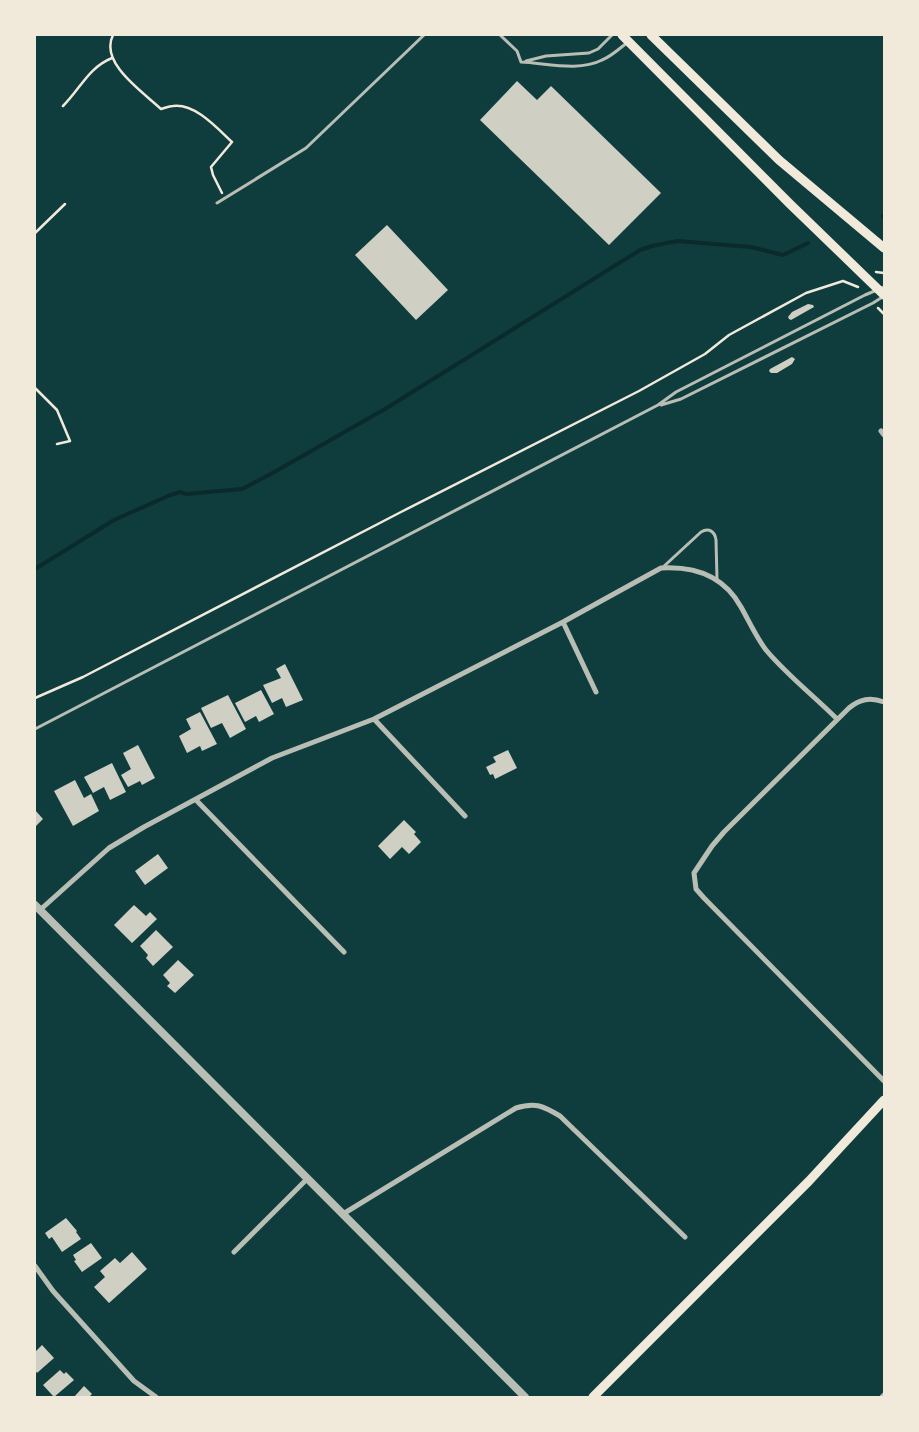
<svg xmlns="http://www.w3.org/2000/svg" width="919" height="1432" font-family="'Varela Round',sans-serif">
	<rect width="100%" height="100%" fill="#0f3d3e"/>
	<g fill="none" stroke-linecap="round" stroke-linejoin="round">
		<!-- stream -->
		<path stroke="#0a2a2b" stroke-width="4" d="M883 216 884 217
			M35 569 114 520 168 496 180 492 186 494 242 489 269 475 385 409 640 250 652 246 677 241 751 247 783 255 808 243"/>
	</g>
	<!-- building -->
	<path fill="#cfcfc3" d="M517 81 537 100 551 86 661 193 609 245 480 120Z
		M387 225 448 290 416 320 355 255Z
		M808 304 813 305 814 307 791 320 789 319 788 317 792 312Z
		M792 357 795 359 792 364 777 373H771L769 371 770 369Z
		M285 664 303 700 286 707 282 698 272 703 263 685 281 678 276 669Z
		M261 690 274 714 259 722 256 716 245 722 235 703Z
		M228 695 246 729 230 738 222 723 211 728 201 708Z
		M200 712 217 744 202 751 200 746 187 753 179 736 191 729 186 719Z
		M138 745 155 778 142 785 140 781 128 787 121 775 131 769 123 753Z
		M508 750 517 768 495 779 493 774 490 775 486 767 496 762 493 757Z
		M112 763 126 792 110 800 104 787 93 793 84 777Z
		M75 780 84 798 91 794 99 811 73 826 54 791Z
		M35 810 43 819 35 827Z
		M404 820 416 832 414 834 421 842 409 854 402 847 390 859 378 846Z
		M158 854 168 868 145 885 135 871Z
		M134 905 146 916 150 912 157 919 132 943 114 925Z
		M156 930 173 947 153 966 146 958 148 955 140 946Z
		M178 960 194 975 175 993 167 986 170 983 163 975Z
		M66 1218 77 1231 76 1232 81 1239 62 1252 52 1237 49 1239 45 1233Z
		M91 1243 102 1258 82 1272 74 1261 76 1260 73 1255Z
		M132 1252 147 1269 109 1303 94 1287 105 1277 100 1271 115 1258 120 1263Z
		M42 1345 54 1358 37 1373 35 1370V1352Z
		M60 1370 64 1374 66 1372 74 1380 54 1397 43 1385Z
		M84 1386 92 1394 89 1397H74Z"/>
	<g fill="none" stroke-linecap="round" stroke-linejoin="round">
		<!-- path -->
		<path stroke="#f1e9da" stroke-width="2.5" d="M113 35C99 63 143 92 161 109 165 108 169 106 173 106 195 103 217 128 232 142L211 167 213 175 222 193
			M63 106C81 88 88 68 112 58
			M35 233 65 204
			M876 272 884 273
			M878 308 884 314
			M35 388 57 410 70 441 57 444
			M35 698 83 677 401 512 639 391 705 354 729 335 806 293 843 281 858 287"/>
		<!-- service -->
		<path stroke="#b8beb3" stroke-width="3" d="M500 35 517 51 521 62
			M526 61 546 56 589 53 598 49 612 35
			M521 62C546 63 579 72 602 60 612 56 620 48 628 42
			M217 203 306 148 424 35
			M661 405 681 399 873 303 884 296
			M662 568 701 532C709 527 715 532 716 540L717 579
			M35 729 658 405 676 392 865 295 884 287"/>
		<!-- minor -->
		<path stroke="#b8beb3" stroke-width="5" d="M881 431 884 435
			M563 622 596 692
			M884 702C870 697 860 699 849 708L724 832 712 846 694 873 696 889 704 898 884 1081
			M374 719 465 816
			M196 800 344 952
			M40 910 109 848 144 827 272 758 374 719 563 622 661 568C695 566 724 576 741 607 749 621 756 637 766 650 787 675 814 696 837 719
			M343 1214 516 1108C536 1102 543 1106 560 1116L685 1237
			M234 1252 307 1179
			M35 1266 53 1291 134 1381 156 1397
			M882 1397 884 1395"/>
		<!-- tertiary -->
		<path stroke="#b8beb3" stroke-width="8" d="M35 905 525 1397"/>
		<!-- secondary -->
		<path stroke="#f1e9da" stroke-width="9" d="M593 1397 809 1181 884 1100"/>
		<!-- primary -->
		<path stroke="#f1e9da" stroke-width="9" d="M622 35 790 204 884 295
			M651 35 779 160 884 248"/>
	</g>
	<!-- border -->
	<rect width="919" height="1432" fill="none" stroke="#f1e9da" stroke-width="72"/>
</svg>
